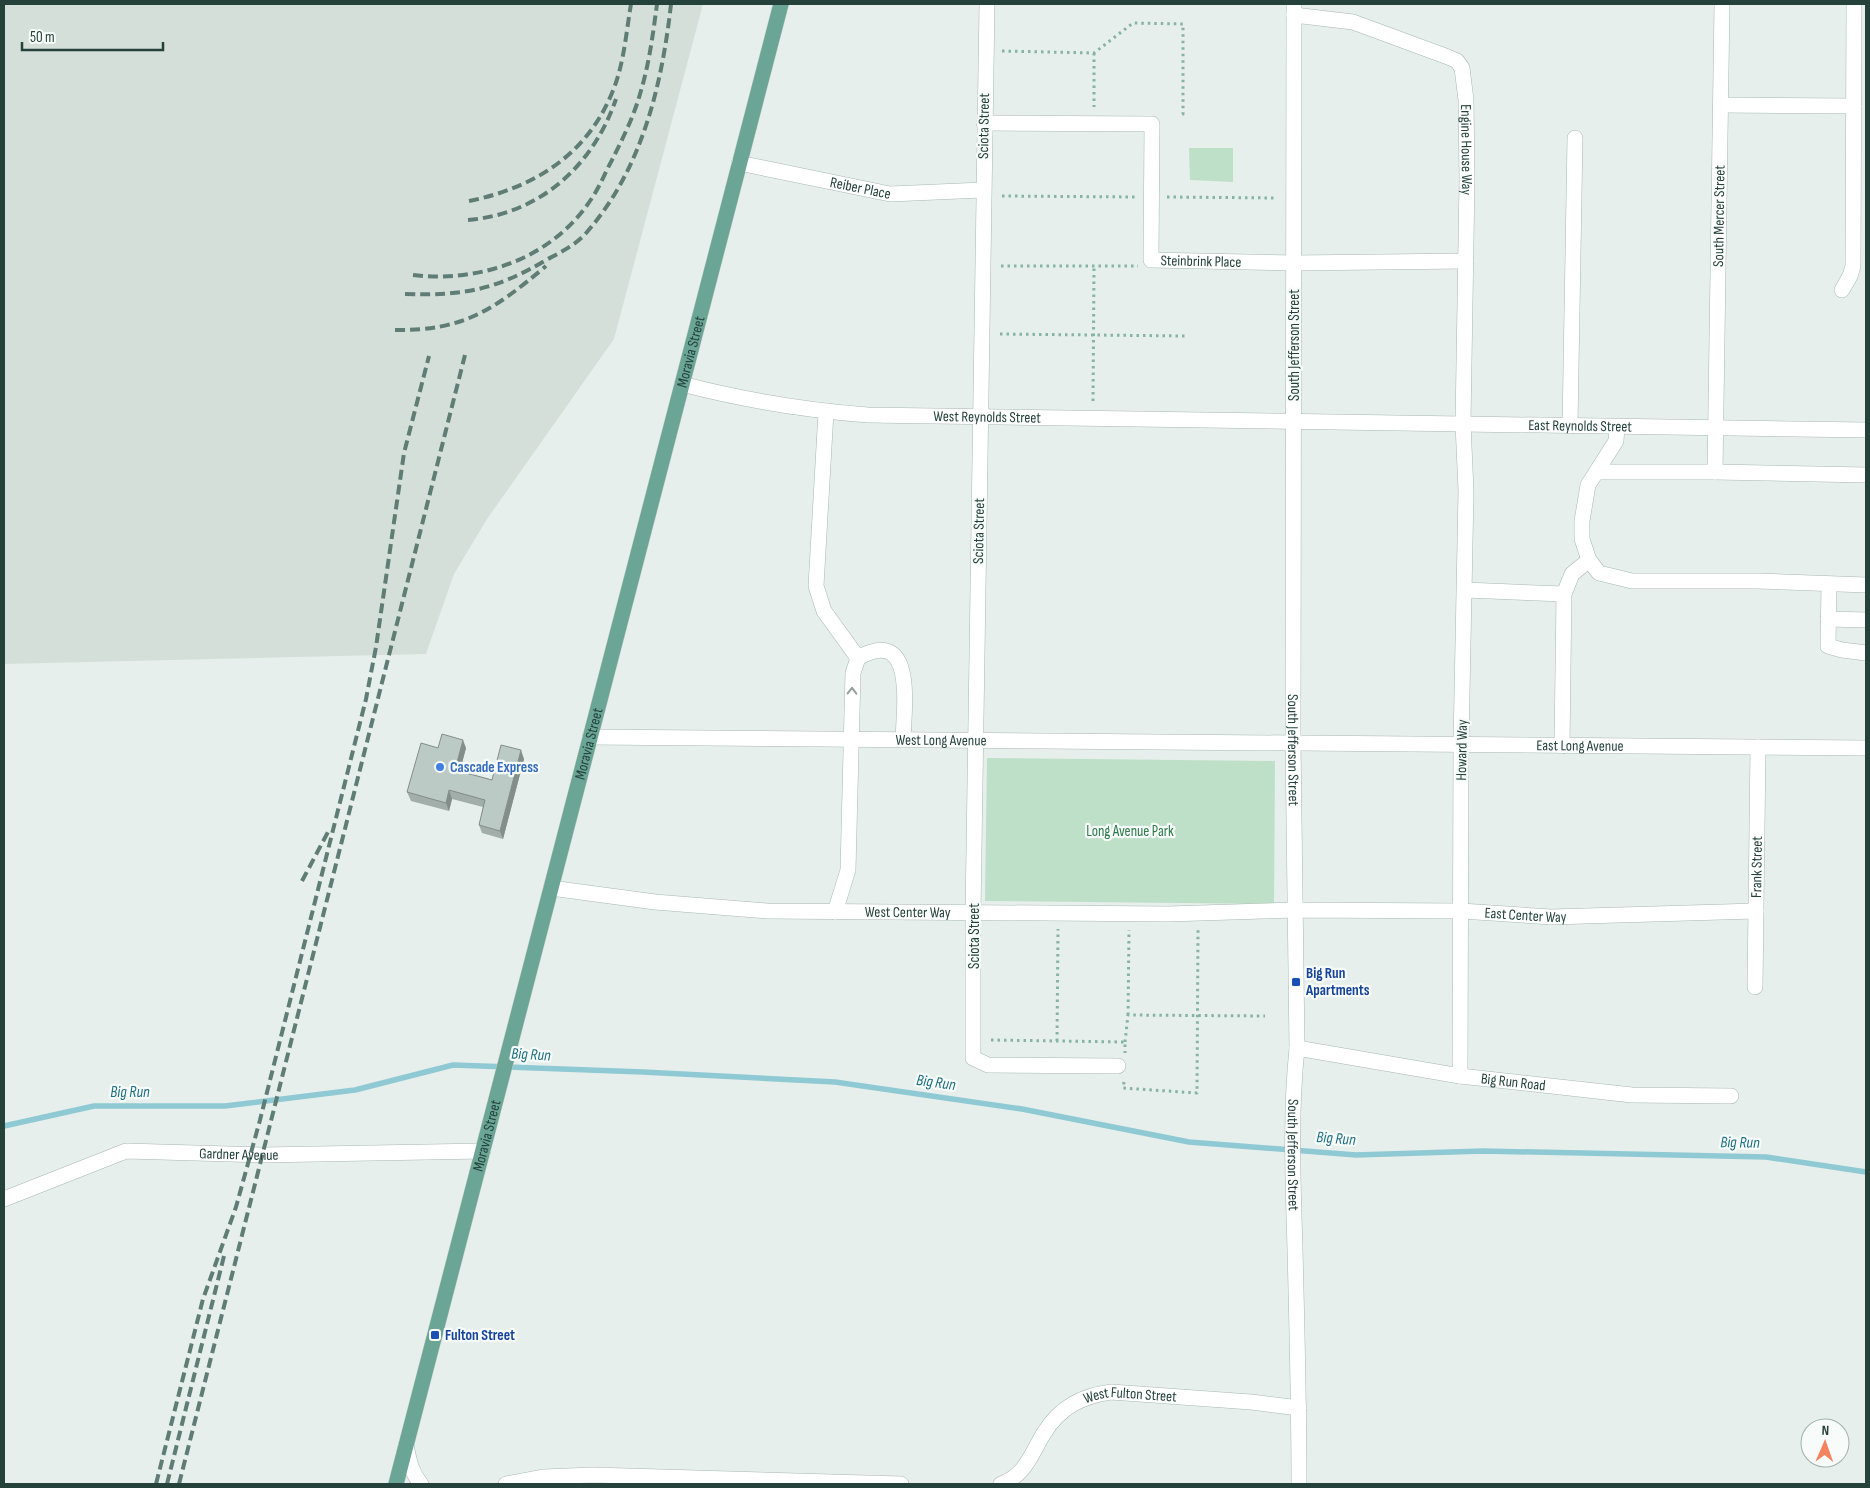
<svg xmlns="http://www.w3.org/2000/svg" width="1870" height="1488" font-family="'Sofia Sans Condensed',sans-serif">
	<rect width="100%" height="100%" fill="#e6efeb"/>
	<!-- built -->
	<path fill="#d4dfda" d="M4 4H703L614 339 487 519 454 574 426 654 4 664Z"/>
	<!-- green -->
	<path fill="#bfe0c8" d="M1189 148H1233V182L1190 180Z
		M987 758 1275 761 1274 904 985 901Z"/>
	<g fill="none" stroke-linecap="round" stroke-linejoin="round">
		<!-- stream -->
		<path stroke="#8ec9d4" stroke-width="5.5" d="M4 1126 94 1106H225L355 1090 453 1065 643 1072 835 1082 1022 1109 1189 1142 1356 1155 1483 1151 1766 1157 1866 1172"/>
		<!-- minor casing -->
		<g stroke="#a8b8b2" stroke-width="16">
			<g id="minor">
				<path d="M987 4 973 914V1058L988 1065 1118 1066"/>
				<path id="s1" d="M1294 4 1293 742 1297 1048C1290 1115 1293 1182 1295 1249 1297 1327 1299 1406 1299 1484"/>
				<path id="s2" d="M1294 15 1353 22 1448 57 1457 61 1462 68 1466 100 1467 180 1463 424 1466 491 1461 745 1460 1076"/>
				<path d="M1721 105 1854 106"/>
				<path id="s3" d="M984 123 1152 124 1151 260 1294 263 1466 261"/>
				<path id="s4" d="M739 163 890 194 983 190"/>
				<path d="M1842 290 1850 276 1853 266 1854 4"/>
				<path id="s5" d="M682 384C743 400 805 410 868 415L1866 430"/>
				<path d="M826 412 816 586 824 611 858 658"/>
				<path d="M1570 426 1575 138"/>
				<path d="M1617 427 1616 441 1588 485 1582 521V539L1589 560 1599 573 1632 581H1758L1866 585"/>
				<path id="s6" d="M1597 472H1715L1722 4"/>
				<path d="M1715 472 1866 475"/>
				<path d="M1829 584 1828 646 1842 650 1866 653"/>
				<path d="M1465 590 1564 594"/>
				<path d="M1828 619 1866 620"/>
				<path id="s7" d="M590 737 1866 748"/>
				<path d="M1562 746 1564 594 1572 574 1589 560"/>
				<path id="s8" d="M551 888 655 902 767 911 1168 914 1296 910 1461 911 1551 917 1756 911"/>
				<path d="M835 912 848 870 853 673 858 658C916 625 904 707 903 740"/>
				<path id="s9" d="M1755 987 1758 747"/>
				<path id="s10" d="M1297 1048 1460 1076 1632 1095 1731 1096"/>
				<path id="s11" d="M4 1199 126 1151 262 1155 483 1151"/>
				<path d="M406 1445C409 1460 411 1472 421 1484"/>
				<path d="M506 1484 543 1477 593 1475 901 1484"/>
				<path id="s12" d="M1001 1484C1026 1475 1031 1454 1044 1433 1060 1407 1082 1396 1111 1392L1251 1402 1299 1408"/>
			</g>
		</g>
		<!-- major casing -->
		<g stroke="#c2cac8" stroke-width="16">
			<g id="major">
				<path id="s13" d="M396 1484 781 4"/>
			</g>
		</g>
		<!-- path -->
		<path stroke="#86b3a5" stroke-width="3" stroke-dasharray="2.5 4" stroke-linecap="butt" d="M1002 51 1094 53 1133 23 1183 24V114H1179
			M1094 53V107
			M1002 196 1136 197
			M1167 197 1276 198
			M1001 266H1138
			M1000 334 1186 336
			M1093 401 1094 266
			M1128 1015 1129 930
			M991 1040 1125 1042V1053
			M1057 1041 1058 929
			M1125 1042 1128 1015 1265 1016
			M1124 1082 1123 1088 1197 1093 1198 930"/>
		<!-- minor -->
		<use href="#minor" stroke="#fff" stroke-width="15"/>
		<!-- major -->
		<use href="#major" stroke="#6aa596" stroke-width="15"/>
		<!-- rail -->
		<path stroke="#5f7d75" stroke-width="4" stroke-dasharray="10 5" stroke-linecap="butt" d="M469 201C533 188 586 156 612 93 624 65 626 33 631 4
			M468 220C540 214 593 166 616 99
			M413 275C482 283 553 258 592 198 600 186 605 173 612 160 622 140 634 116 640 94 649 65 653 34 657 4
			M405 294C463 296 496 290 546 260 561 252 576 245 587 232 642 169 662 85 671 4
			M395 330C464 331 495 309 546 266
			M302 881 328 832
			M156 1484 203 1299 236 1207 260 1120 366 699 376 647 404 453 429 356
			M167 1484 224 1256
			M179 1484 465 355"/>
	</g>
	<!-- wall -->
	<path fill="#a1aea9" d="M438 748H466L460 771 492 780 524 759 503 839 482 833 479 825 483 807 452 799 449 811 411 801 407 792Z"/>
	<!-- shaded-wall -->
	<path fill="#838d89" d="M463 740 466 748 458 778 455 770Z
		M521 750 524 759 503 839 500 831Z
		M449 790 452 799 449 811 446 803Z"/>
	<!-- building -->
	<path fill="#bbcac4" stroke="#838d89" d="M442 734 463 740 455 770 492 780 501 745 521 750 500 831 479 825 485 800 449 790 446 803 407 792 421 743 438 748Z"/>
	<!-- one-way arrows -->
	<defs><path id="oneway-chevron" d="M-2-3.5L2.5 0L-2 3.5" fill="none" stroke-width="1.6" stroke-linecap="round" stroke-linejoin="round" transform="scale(1.25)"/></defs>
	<use stroke="#92a09c" href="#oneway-chevron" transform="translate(852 691) rotate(-89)"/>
	<!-- markers -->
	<circle fill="#3f7fe0" stroke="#f7fbf9" stroke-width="2" cx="440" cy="767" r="5"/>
	<g fill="#1a4fb4" stroke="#f7fbf9" stroke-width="2">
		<rect x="1291" y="977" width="10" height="10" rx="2.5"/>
		<rect x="430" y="1330" width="10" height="10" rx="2.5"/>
	</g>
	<g text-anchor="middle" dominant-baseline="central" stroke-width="4.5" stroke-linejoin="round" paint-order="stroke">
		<!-- street labels -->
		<g font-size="15" fill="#24423a" stroke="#f7fbf9">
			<text transform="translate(984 126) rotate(-89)">Sciota Street</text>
			<text stroke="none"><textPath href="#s2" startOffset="261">Engine House Way</textPath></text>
			<text stroke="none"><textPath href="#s4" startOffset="124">Reiber Place</textPath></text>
			<text stroke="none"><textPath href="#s6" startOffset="374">South Mercer Street</textPath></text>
			<text stroke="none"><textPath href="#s3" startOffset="354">Steinbrink Place</textPath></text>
			<text transform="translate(1294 345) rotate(-90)">South Jefferson Street</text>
			<text stroke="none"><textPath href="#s13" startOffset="1170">Moravia Street</textPath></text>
			<text stroke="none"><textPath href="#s5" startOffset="308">West Reynolds Street</textPath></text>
			<text stroke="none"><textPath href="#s5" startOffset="901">East Reynolds Street</textPath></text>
			<text transform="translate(979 531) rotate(-89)">Sciota Street</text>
			<text stroke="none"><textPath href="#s7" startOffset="351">West Long Avenue</textPath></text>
			<text stroke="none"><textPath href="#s13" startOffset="765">Moravia Street</textPath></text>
			<text stroke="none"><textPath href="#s7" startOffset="990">East Long Avenue</textPath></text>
			<text stroke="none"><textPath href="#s1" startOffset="746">South Jefferson Street</textPath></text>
			<text transform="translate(1462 750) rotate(-89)">Howard Way</text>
			<text stroke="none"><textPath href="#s9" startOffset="120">Frank Street</textPath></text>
			<text stroke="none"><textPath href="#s8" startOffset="358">West Center Way</textPath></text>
			<text stroke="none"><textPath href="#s8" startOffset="976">East Center Way</textPath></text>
			<text transform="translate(974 936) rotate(-90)">Sciota Street</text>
			<text stroke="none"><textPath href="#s10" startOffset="219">Big Run Road</textPath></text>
			<text stroke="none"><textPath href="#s13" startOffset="360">Moravia Street</textPath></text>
			<text stroke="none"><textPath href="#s11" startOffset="244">Gardner Avenue</textPath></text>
			<text stroke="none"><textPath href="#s1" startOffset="1151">South Jefferson Street</textPath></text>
			<text stroke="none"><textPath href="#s12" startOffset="169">West Fulton Street</textPath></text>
		</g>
		<!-- shop labels -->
		<g font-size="15" font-weight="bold" fill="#366cbe" stroke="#f7fbf9" text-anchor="start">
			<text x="450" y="767">Cascade Express</text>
		</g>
		<!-- park labels -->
		<g font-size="15" fill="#2d7a4b" stroke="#f7fbf9">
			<text x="1130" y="831">Long Avenue Park</text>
		</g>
		<!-- transit labels -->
		<g font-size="15" font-weight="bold" fill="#164399" stroke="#f7fbf9" text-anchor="start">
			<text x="1306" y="973">Big Run<tspan x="1306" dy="17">Apartments</tspan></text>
			<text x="445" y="1335">Fulton Street</text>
		</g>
		<!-- water labels -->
		<g font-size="16" font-style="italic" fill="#1c6f80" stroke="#f7fbf9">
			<text transform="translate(531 1055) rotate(3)">Big Run</text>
			<text transform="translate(936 1083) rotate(8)">Big Run</text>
			<text x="130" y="1092">Big Run</text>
			<text transform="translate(1336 1139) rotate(4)">Big Run</text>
			<text transform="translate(1740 1143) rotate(1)">Big Run</text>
		</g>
	</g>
	<!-- border -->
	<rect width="1870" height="1488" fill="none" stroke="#24423a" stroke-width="10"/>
	<!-- north arrow -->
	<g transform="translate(1825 1443) rotate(2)"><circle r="24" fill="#f7fbf9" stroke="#a3b1ad"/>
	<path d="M0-4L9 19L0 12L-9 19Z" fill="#f4845f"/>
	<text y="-8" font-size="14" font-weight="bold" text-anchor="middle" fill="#24423a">N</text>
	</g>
	<!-- scale -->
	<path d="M22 42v8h141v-8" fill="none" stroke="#24423a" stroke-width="2.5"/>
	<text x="30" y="42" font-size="15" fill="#24423a" stroke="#f7fbf9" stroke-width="4" paint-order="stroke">50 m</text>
</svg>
